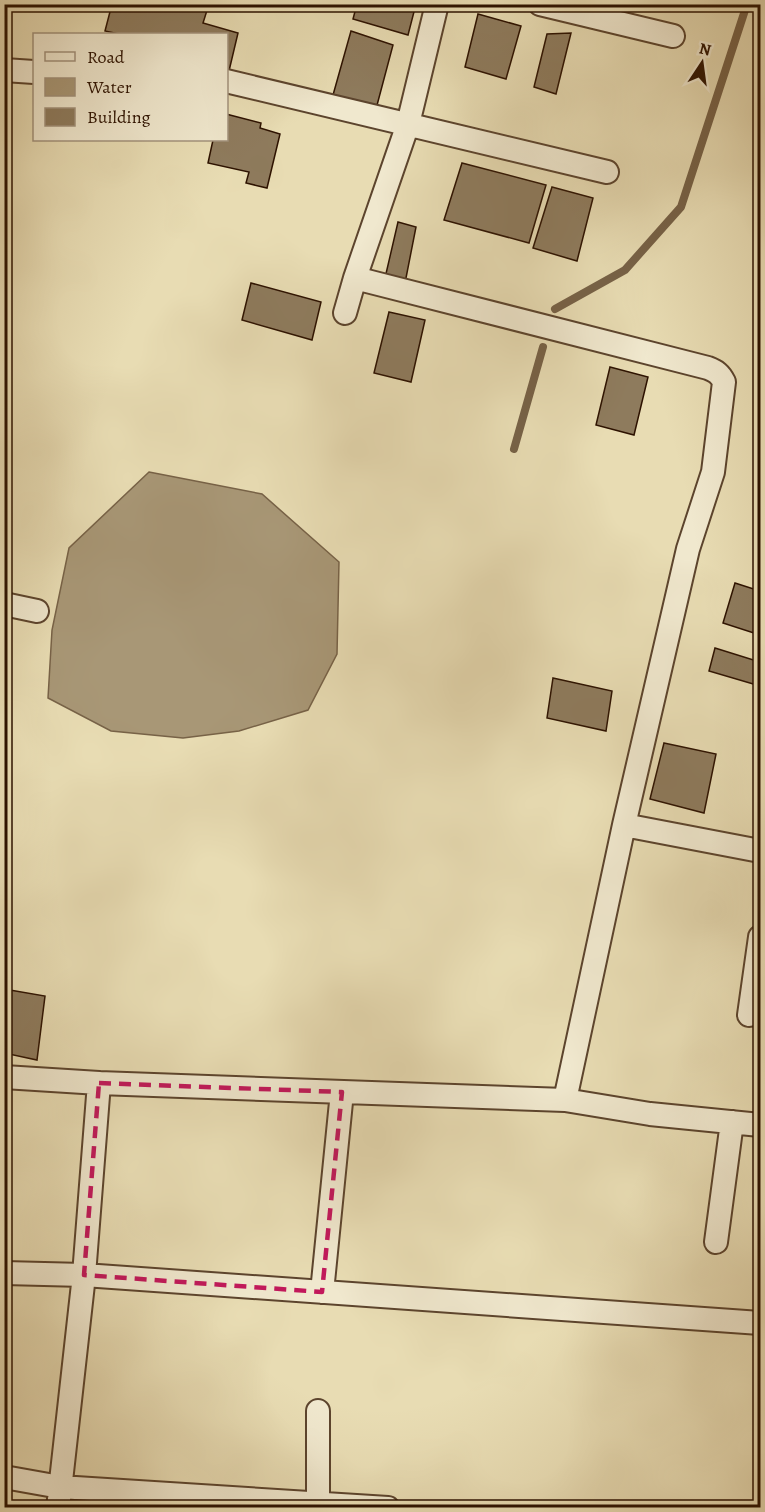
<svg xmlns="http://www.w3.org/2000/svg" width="765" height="1512" font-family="Alegreya,serif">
	<rect width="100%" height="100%" fill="#e8dcb3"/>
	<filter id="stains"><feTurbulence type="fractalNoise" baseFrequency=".00333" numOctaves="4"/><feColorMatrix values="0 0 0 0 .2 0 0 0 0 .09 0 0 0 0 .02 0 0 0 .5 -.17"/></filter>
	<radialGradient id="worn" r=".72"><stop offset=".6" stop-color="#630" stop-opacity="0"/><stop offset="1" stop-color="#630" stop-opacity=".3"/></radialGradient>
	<!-- water -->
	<path fill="#a89776" stroke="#776247" stroke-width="1.5" d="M149 472 262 494 339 562 337 654 308 710 239 731 183 738 111 731 48 698 52 630 69 548Z"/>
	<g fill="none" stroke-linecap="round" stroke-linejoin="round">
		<!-- stream -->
		<path stroke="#776247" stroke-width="8" d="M555 309 625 270 681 207 747 4
			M514 449 543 347"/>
	</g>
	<!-- building -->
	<path fill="#8e7b5d" stroke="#2d1200" stroke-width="1.5" d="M112 4H209L203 23 238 33 229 71H226V34H119L105 31Z
		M357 4H416L408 35 353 19Z
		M478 14 521 26 506 79 465 67Z
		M351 31 393 45 376 109 333 95Z
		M571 33 556 94 534 87 547 34Z
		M226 114 261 123 260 128 280 134 267 188 246 183 249 172 208 163 213 140H226Z
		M462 163 546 185 529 243 444 220Z
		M552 187 593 198 577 261 533 248Z
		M398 222 416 227 405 283 385 278Z
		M251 283 321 302 312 340 242 320Z
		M389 312 425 320 411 382 374 373Z
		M610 367 648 377 634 435 596 425Z
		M735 583 760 591V635L723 623Z
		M715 648 760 662V686L709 671Z
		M553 678 612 691 606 731 547 718Z
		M664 743 716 754 704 813 650 799Z
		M4 989 45 996 37 1060 4 1053Z"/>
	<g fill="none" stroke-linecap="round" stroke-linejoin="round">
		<!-- minor casing -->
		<g stroke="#5c442d" stroke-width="26">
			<path id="minor" d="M540 4 673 36
				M4 70 34 72
				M226 81 607 172
				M355 278 708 368C716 371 720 374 724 382L713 472 688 549 624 825 565 1100
				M345 313 355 278 408 124 437 4
				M4 604 37 611
				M624 825 760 851
				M749 1015 760 937
				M4 1077 99 1083 565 1100 650 1114 760 1125
				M716 1242 732 1122
				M4 1273 84 1275 760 1323
				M322 1292 342 1092
				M318 1411V1503
				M4 1477 60 1487 388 1508
				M58 1508 84 1275 99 1083"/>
		</g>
		<!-- minor -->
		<use href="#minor" stroke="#f0e8ce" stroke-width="22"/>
	</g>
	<!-- marked area -->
	<path fill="none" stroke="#c2185b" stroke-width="4.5" stroke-dasharray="12 8" stroke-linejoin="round" d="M99 1083 342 1092 322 1292 84 1275Z"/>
	<!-- margin -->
	<rect width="765" height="1512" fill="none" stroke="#e8dcb3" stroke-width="24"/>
	<rect x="6" y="6" width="753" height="1500" fill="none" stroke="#2d1200" stroke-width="3"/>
	<rect x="12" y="12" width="741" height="1488" fill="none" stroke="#2d1200" stroke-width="1.5"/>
	<!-- legend -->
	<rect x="33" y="33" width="195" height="108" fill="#f0e8ce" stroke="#a2927c" stroke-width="1.5"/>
	<rect x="45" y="52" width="30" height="9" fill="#f0e8ce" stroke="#a2927c" stroke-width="1.5"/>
	<text x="87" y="63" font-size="18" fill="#2d1200">Road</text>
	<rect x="45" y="78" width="30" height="18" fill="#a89776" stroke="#a2927c" stroke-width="1.5"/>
	<text x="87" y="93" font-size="18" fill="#2d1200">Water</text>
	<rect x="45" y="108" width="30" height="18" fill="#8e7b5d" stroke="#a2927c" stroke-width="1.5"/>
	<text x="87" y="123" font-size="18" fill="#2d1200">Building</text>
	<!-- north arrow -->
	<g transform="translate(702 63) rotate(13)" stroke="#f0e8ce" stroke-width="4.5" paint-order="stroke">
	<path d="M0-4.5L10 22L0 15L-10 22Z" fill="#2d1200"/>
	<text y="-9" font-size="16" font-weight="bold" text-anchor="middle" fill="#2d1200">N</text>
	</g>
	<rect width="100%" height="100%" filter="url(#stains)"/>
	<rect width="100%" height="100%" fill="url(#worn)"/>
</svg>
